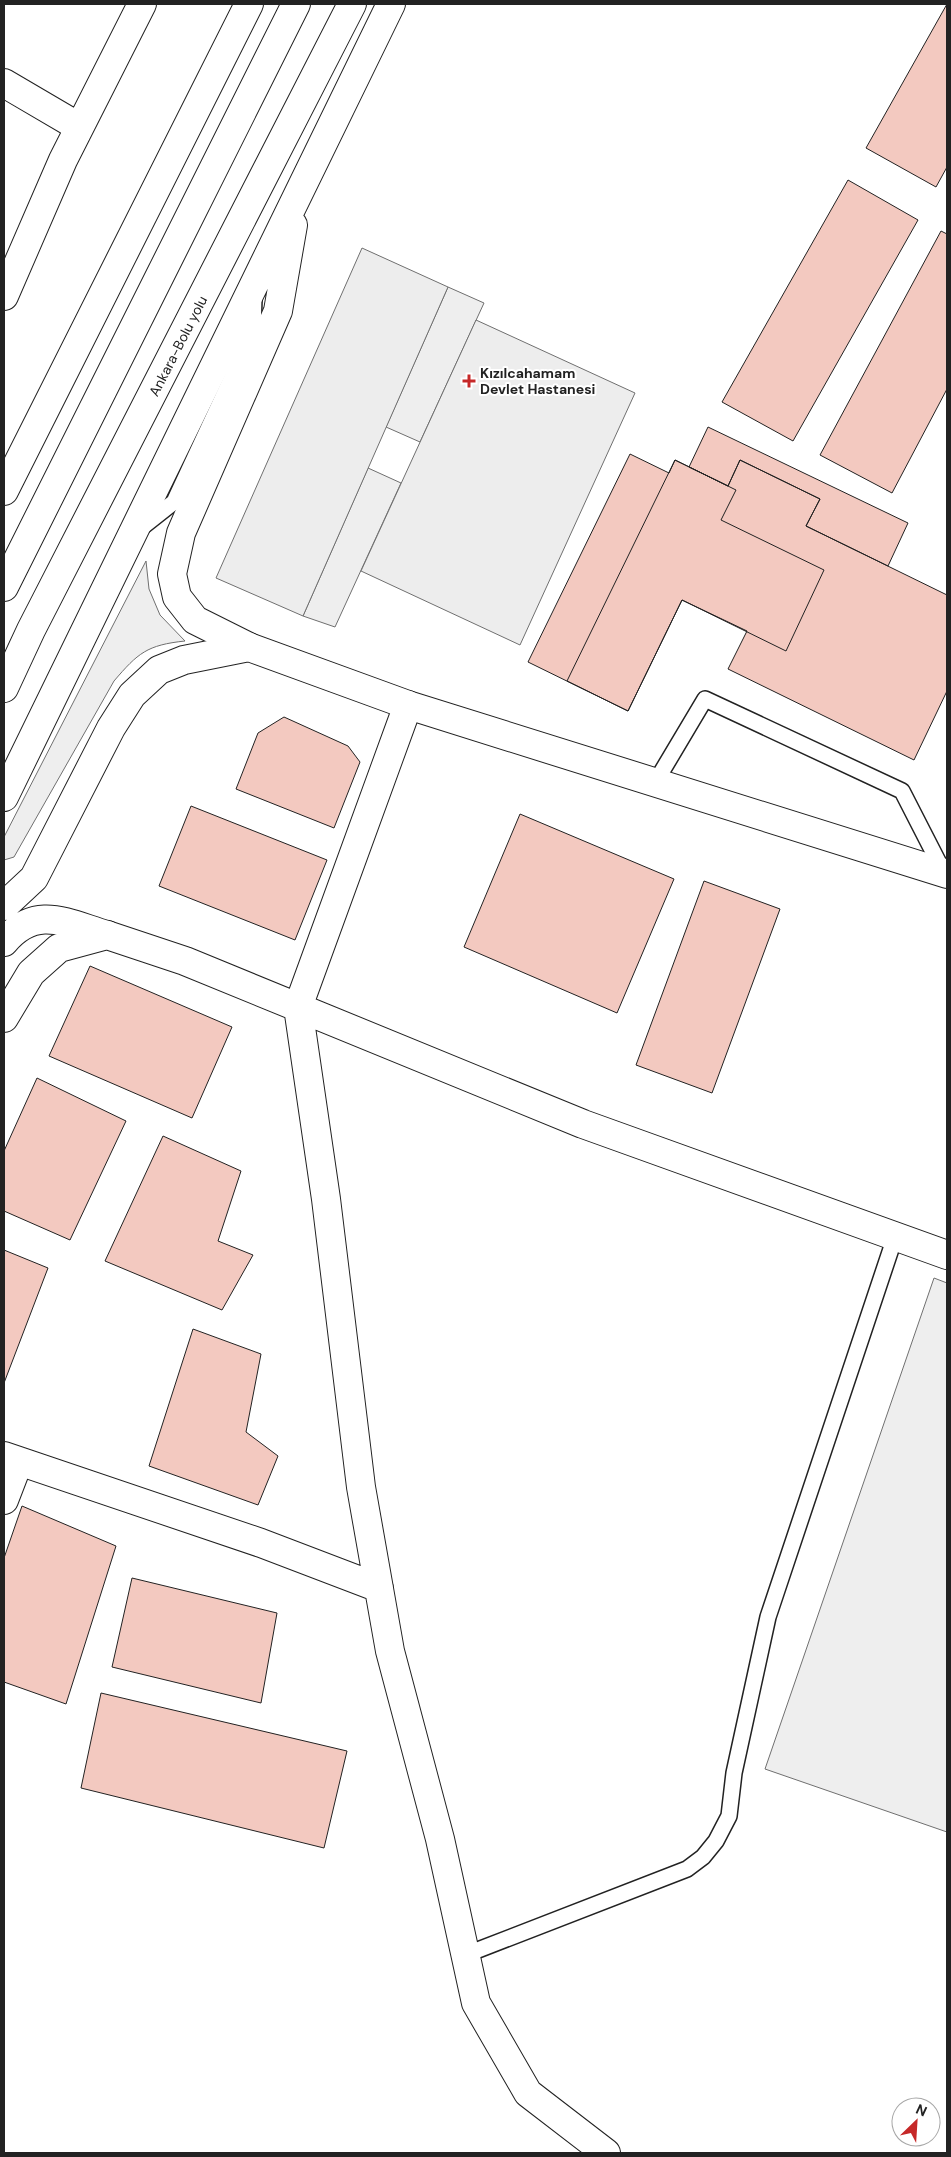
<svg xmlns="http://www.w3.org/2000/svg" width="951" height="2157" font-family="'DM Sans',sans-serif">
	<rect width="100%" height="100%" fill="#fff"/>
	<!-- green -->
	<path fill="#eee" stroke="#6f6f6f" d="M448 287 484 303 420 442 386 427Z
		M368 468 401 483 335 627 303 616Z
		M146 561 149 589 160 615 185 641C147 645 138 653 114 681L14 857 4 860V837Z
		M934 1278 947 1283V1832L765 1769Z"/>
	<!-- parking -->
	<path fill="#ededed" stroke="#6f6f6f" d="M362 248 448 287 303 616 216 578Z
		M476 320 635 393 520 645 361 571Z"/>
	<!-- building -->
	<path fill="#f3c9c0" stroke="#222" d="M947 4V167L936 187 866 148Z
		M848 180 918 220 793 441 722 402Z
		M941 231 947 234V389L892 493 820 455Z
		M708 427 908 523 888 566 806 526 820 499 740 460 728 486 689 467Z
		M630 454 669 473 675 460 728 486 740 460 820 499 806 526 947 595V691L914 760 728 669 747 631 682 600 628 711 528 662Z
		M675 460 736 490 721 520 824 570 786 651 682 600 628 711 567 681Z
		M284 717 348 746 360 762 334 828 236 789 258 733Z
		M191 806 327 860 295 940 159 886Z
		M520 814 674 879 617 1013 464 947Z
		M704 881 780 909 712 1093 636 1065Z
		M90 966 232 1027 192 1118 49 1056Z
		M37 1078 126 1121 70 1240 4 1211V1151Z
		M163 1136 241 1171 218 1241 253 1255 222 1310 105 1261Z
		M4 1250 48 1268 4 1383Z
		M193 1329 261 1354 246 1432 278 1456 258 1505 149 1466Z
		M22 1506 116 1546 66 1704 4 1682V1558Z
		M132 1578 277 1613 261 1703 112 1667Z
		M101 1693 347 1751 324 1848 81 1788Z"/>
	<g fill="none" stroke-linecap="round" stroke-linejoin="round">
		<!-- lane casing -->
		<g stroke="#222" stroke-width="18">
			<path id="lane" d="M141 528 174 502 253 332 254 297
				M655 783 705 699 902 791 944 873
				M465 1955 687 1869 703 1857 716 1841 729 1816 734 1773 768 1617 895 1237"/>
		</g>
		<!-- street casing -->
		<g stroke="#222" stroke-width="30">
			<path id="street" d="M4 83 79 127
				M4 296 63 160 142 4
				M408 705 298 1007 326 1199 361 1487 390 1651 440 1839 476 2003 528 2093 606 2153
				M4 1018 31 973 59 948 107 935 185 961 583 1124 947 1255
				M4 1456 261 1543 379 1588
				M4 1500 19 1461"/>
		</g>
		<!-- secondary casing -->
		<g stroke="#222" stroke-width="30">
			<path id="secondary" d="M4 906 34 878 111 728 132 695 159 670 184 660 249 647 408 705 947 874
				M4 942C36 904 66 923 107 935"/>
		</g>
		<!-- highway casing -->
		<g stroke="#222" stroke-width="30">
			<path id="highway" d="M4 491 249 4
				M4 587 296 4
				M249 647 195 620 177 597 172 574 181 533 278 311 293 225
				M4 688 31 630 352 4
				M4 797 391 4"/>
		</g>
		<!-- lane -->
		<use href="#lane" stroke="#fff" stroke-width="15"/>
		<!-- street -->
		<use href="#street" stroke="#fff" stroke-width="28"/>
		<!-- secondary -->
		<use href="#secondary" stroke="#fff" stroke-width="28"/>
		<!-- highway -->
		<use href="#highway" stroke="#fff" stroke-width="28"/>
	</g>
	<!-- markers -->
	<path fill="#c62828" stroke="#fff" stroke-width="2" d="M466.5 373.5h5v5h5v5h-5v5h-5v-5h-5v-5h5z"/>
	<g text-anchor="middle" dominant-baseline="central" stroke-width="4" stroke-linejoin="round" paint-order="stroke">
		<!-- street labels -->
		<g font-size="14" fill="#222" stroke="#fff">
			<text transform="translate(178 346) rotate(-63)">Ankara-Bolu yolu</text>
		</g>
		<!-- poi labels -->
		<g font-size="14" font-weight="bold" fill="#222" stroke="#fff" text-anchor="start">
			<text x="480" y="373">Kızılcahamam<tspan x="480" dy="16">Devlet Hastanesi</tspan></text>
		</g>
	</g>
	<!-- border -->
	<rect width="951" height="2157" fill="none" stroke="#222222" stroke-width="10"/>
	<!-- north arrow -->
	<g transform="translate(916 2122) rotate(25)"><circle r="24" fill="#ffffff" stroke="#a7a7a7"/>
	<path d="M0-4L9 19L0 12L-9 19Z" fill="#c62828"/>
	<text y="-8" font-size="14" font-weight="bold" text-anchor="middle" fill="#222222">N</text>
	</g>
</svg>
